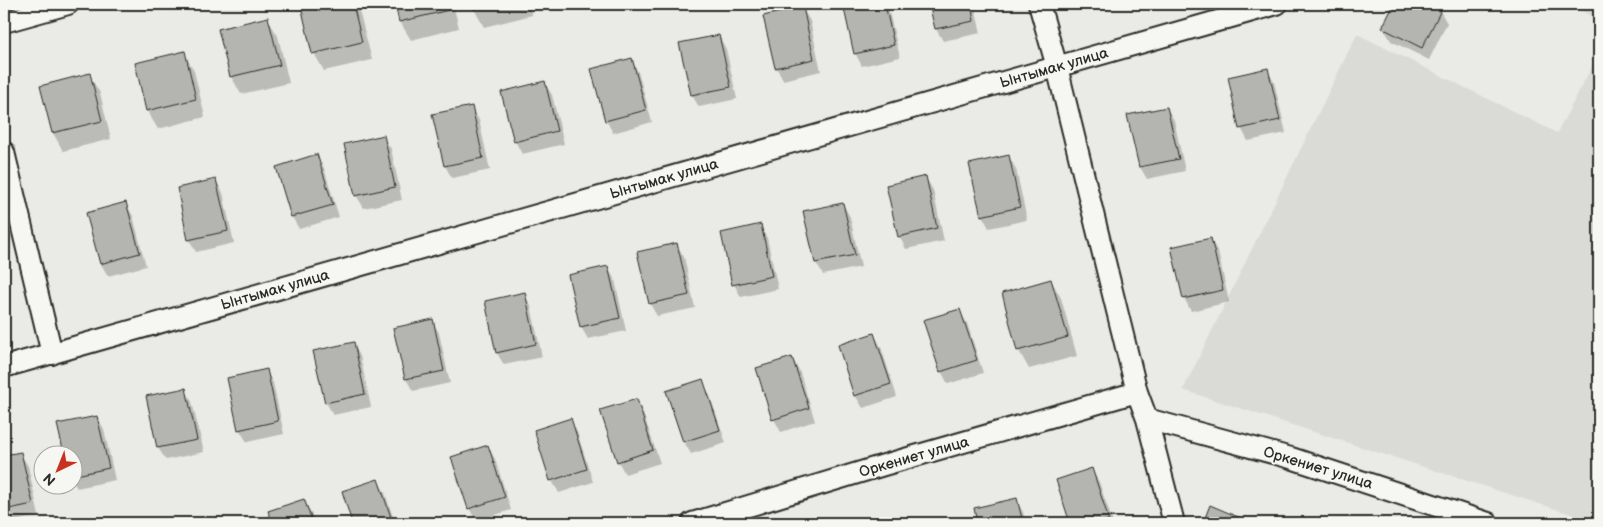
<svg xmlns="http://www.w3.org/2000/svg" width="1603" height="527" font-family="'Balsamiq Sans',sans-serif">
	<rect width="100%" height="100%" fill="#eaeae6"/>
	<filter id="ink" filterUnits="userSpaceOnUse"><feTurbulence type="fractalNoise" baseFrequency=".02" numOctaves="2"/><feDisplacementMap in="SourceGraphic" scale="10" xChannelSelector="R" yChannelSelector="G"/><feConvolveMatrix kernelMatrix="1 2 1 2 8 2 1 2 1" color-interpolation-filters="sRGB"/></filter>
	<g filter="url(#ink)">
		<!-- built -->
		<path fill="#dadad6" d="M1568 4H1599V20Z
			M1357 34 1557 133 1599 53V523L1183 390Z"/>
		<!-- shadow -->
		<path fill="#0003" d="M315 4H355L360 14 372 60 324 71 314 53 302 7Z
			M396 4H453L459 28 411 40 400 22Z
			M473 4H529L532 15 484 27 474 9Z
			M844 4H887L900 57 862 66 855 53Z
			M930 4H974L981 33 943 41 936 29Z
			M1395 4H1425L1440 11 1447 23 1429 60 1391 41 1384 28Z
			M802 8 810 21 821 71 783 80 776 67Z
			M267 18 278 36 289 83 241 94 231 76Z
			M719 36 726 49 737 99 699 107 692 95 681 44Z
			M184 53 194 71 205 117 158 129 147 111 136 64Z
			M631 59 638 72 652 122 613 133 606 120Z
			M1267 70 1274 82 1286 133 1248 141 1241 128Z
			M89 75 100 93 111 139 63 151 53 133Z
			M544 82 552 95 564 144 522 154 515 141Z
			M471 107 479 120 490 170 452 178 445 166 434 115Z
			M1167 108 1174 120 1185 171 1147 179 1140 167Z
			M383 137 391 149 402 200 364 208 356 195Z
			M317 156 324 168 339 217 299 229 292 217 277 168Z
			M1009 157 1016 169 1027 220 989 228 982 215Z
			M925 177 933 190 944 241 906 249 899 236Z
			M216 180 223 193 234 243 196 252 189 239Z
			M126 204 133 216 146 266 108 276 101 264Z
			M843 204 850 217 861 267 823 275 816 263 805 212Z
			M760 226 767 238 778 289 741 297 734 284Z
			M1210 239 1218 252 1229 302 1191 311 1184 298Z
			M677 245 684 257 695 308 657 316 650 304Z
			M608 268 615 280 626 331 588 339 581 327Z
			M1051 280 1061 298 1077 356 1029 369 1019 351 1003 293Z
			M524 294 531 306 542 357 504 365 497 353 486 302Z
			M959 310 967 323 983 373 948 384 941 371Z
			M432 320 439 333 450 383 413 391 406 379Z
			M874 334 881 347 897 397 863 408 855 395Z
			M353 344 360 356 371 407 333 415 326 402Z
			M792 358 799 370 815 421 781 432 774 419Z
			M266 370 273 383 284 434 247 442 239 429Z
			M702 381 709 393 726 443 691 454 684 442 668 392Z
			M185 389 192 402 204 452 166 460 158 448 147 397Z
			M636 400 643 413 660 463 625 474 618 461Z
			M97 417 104 429 115 480 77 488 72 480V454H65L59 425Z
			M570 419 577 432 593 482 559 493 552 481 535 431Z
			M488 447 495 459 511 510 476 521 469 508Z
			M20 453 28 466 39 516 4 523V457Z
			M1092 470 1099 482 1113 523H1071L1057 481Z
			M378 480 385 493 395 523H354L343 492Z
			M304 500 311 513 315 523H273L269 512Z
			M1016 500 1023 512 1026 523H979L975 509Z"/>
		<!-- building -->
		<path fill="#b4b4b1" stroke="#2b2b2b" d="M310 4H353L362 42 312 54 301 6Z
			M395 4H448L449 10 399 22Z
			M471 4H496L473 9Z
			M843 4H885L894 45 854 54Z
			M929 4H971L974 21 935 29Z
			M1394 4H1428L1441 10 1422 48 1382 28Z
			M803 7 814 59 775 68 763 16Z
			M268 17 280 65 230 77 218 29Z
			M719 35 731 87 691 95 679 43Z
			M185 51 196 99 146 111 135 63Z
			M632 58 646 110 605 121 591 69Z
			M1268 68 1280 120 1239 129 1228 77Z
			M90 73 102 121 52 133 40 86Z
			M545 81 557 131 514 142 501 92Z
			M472 106 483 158 444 166 432 114Z
			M1167 107 1179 159 1139 167 1127 115Z
			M384 135 395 187 355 196 344 144Z
			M317 154 333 205 291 217 276 167Z
			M1009 155 1020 207 981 216 969 164Z
			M926 176 937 228 898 237 886 185Z
			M216 179 228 231 188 240 177 188Z
			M126 202 140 253 100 264 86 213Z
			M843 203 855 255 815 263 803 211Z
			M761 224 772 276 732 285 721 233Z
			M1211 238 1223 290 1183 299 1171 247Z
			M677 243 689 295 649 304 637 252Z
			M608 266 620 318 580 327 568 275Z
			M1051 279 1068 337 1017 351 1002 293Z
			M525 292 536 344 496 353 485 301Z
			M960 309 977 360 940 372 923 320Z
			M433 319 444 371 405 379 393 328Z
			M874 333 891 384 854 396 838 345Z
			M354 342 365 394 325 403 313 351Z
			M792 357 809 408 772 420 756 368Z
			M267 369 278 421 238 430 227 378Z
			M703 379 720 430 683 442 666 391Z
			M186 388 197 440 157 448 146 396Z
			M637 399 653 450 617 462 600 410Z
			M97 416 109 468 72 476V454H64L57 424Z
			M571 418 587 469 550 481 534 430Z
			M488 445 505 497 468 509 451 457Z
			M21 452 33 504 4 510V455Z
			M1092 468 1109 520 1098 523H1070L1056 480Z
			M378 479 393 523H352L342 491Z
			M1017 498 1023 523H977L974 508Z
			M304 499 313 523H272L268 511Z
			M1210 505 1250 522V523H1203Z"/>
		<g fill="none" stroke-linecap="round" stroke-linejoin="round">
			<!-- minor casing -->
			<g stroke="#2b2b2b" stroke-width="24">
				<path id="minor" d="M1039 4 1057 67 1137 392 1147 419 1174 523
					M4 22 68 4
					M4 152 52 354
					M4 367 1277 4
					M1147 419 1291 458 1488 523
					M692 523 884 465 1137 392"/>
			</g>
			<!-- minor -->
			<use href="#minor" stroke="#f6f6f2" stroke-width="20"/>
		</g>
	</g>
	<g text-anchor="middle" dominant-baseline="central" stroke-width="4" stroke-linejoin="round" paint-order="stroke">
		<!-- street labels -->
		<g font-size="15" fill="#2b2b2b" stroke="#f6f6f2">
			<text transform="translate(1054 68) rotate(-16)">Ынтымак улица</text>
			<text transform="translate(664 179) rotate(-16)">Ынтымак улица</text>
			<text transform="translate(275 290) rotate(-16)">Ынтымак улица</text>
			<text transform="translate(914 457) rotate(-16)">Оркениет улица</text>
			<text transform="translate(1318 468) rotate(17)">Оркениет улица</text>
		</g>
	</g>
	<!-- margin -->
	<rect width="1603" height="527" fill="none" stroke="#f6f6f2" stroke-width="20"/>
	<rect x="10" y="10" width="1583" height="507" fill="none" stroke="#2b2b2b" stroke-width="2" filter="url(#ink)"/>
	<!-- north arrow -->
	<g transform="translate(58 470) rotate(223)"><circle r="24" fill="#f6f6f2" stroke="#a5a5a2"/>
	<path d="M0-4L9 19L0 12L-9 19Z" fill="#c8321e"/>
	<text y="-8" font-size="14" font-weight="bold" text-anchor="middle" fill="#2b2b2b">N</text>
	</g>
</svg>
